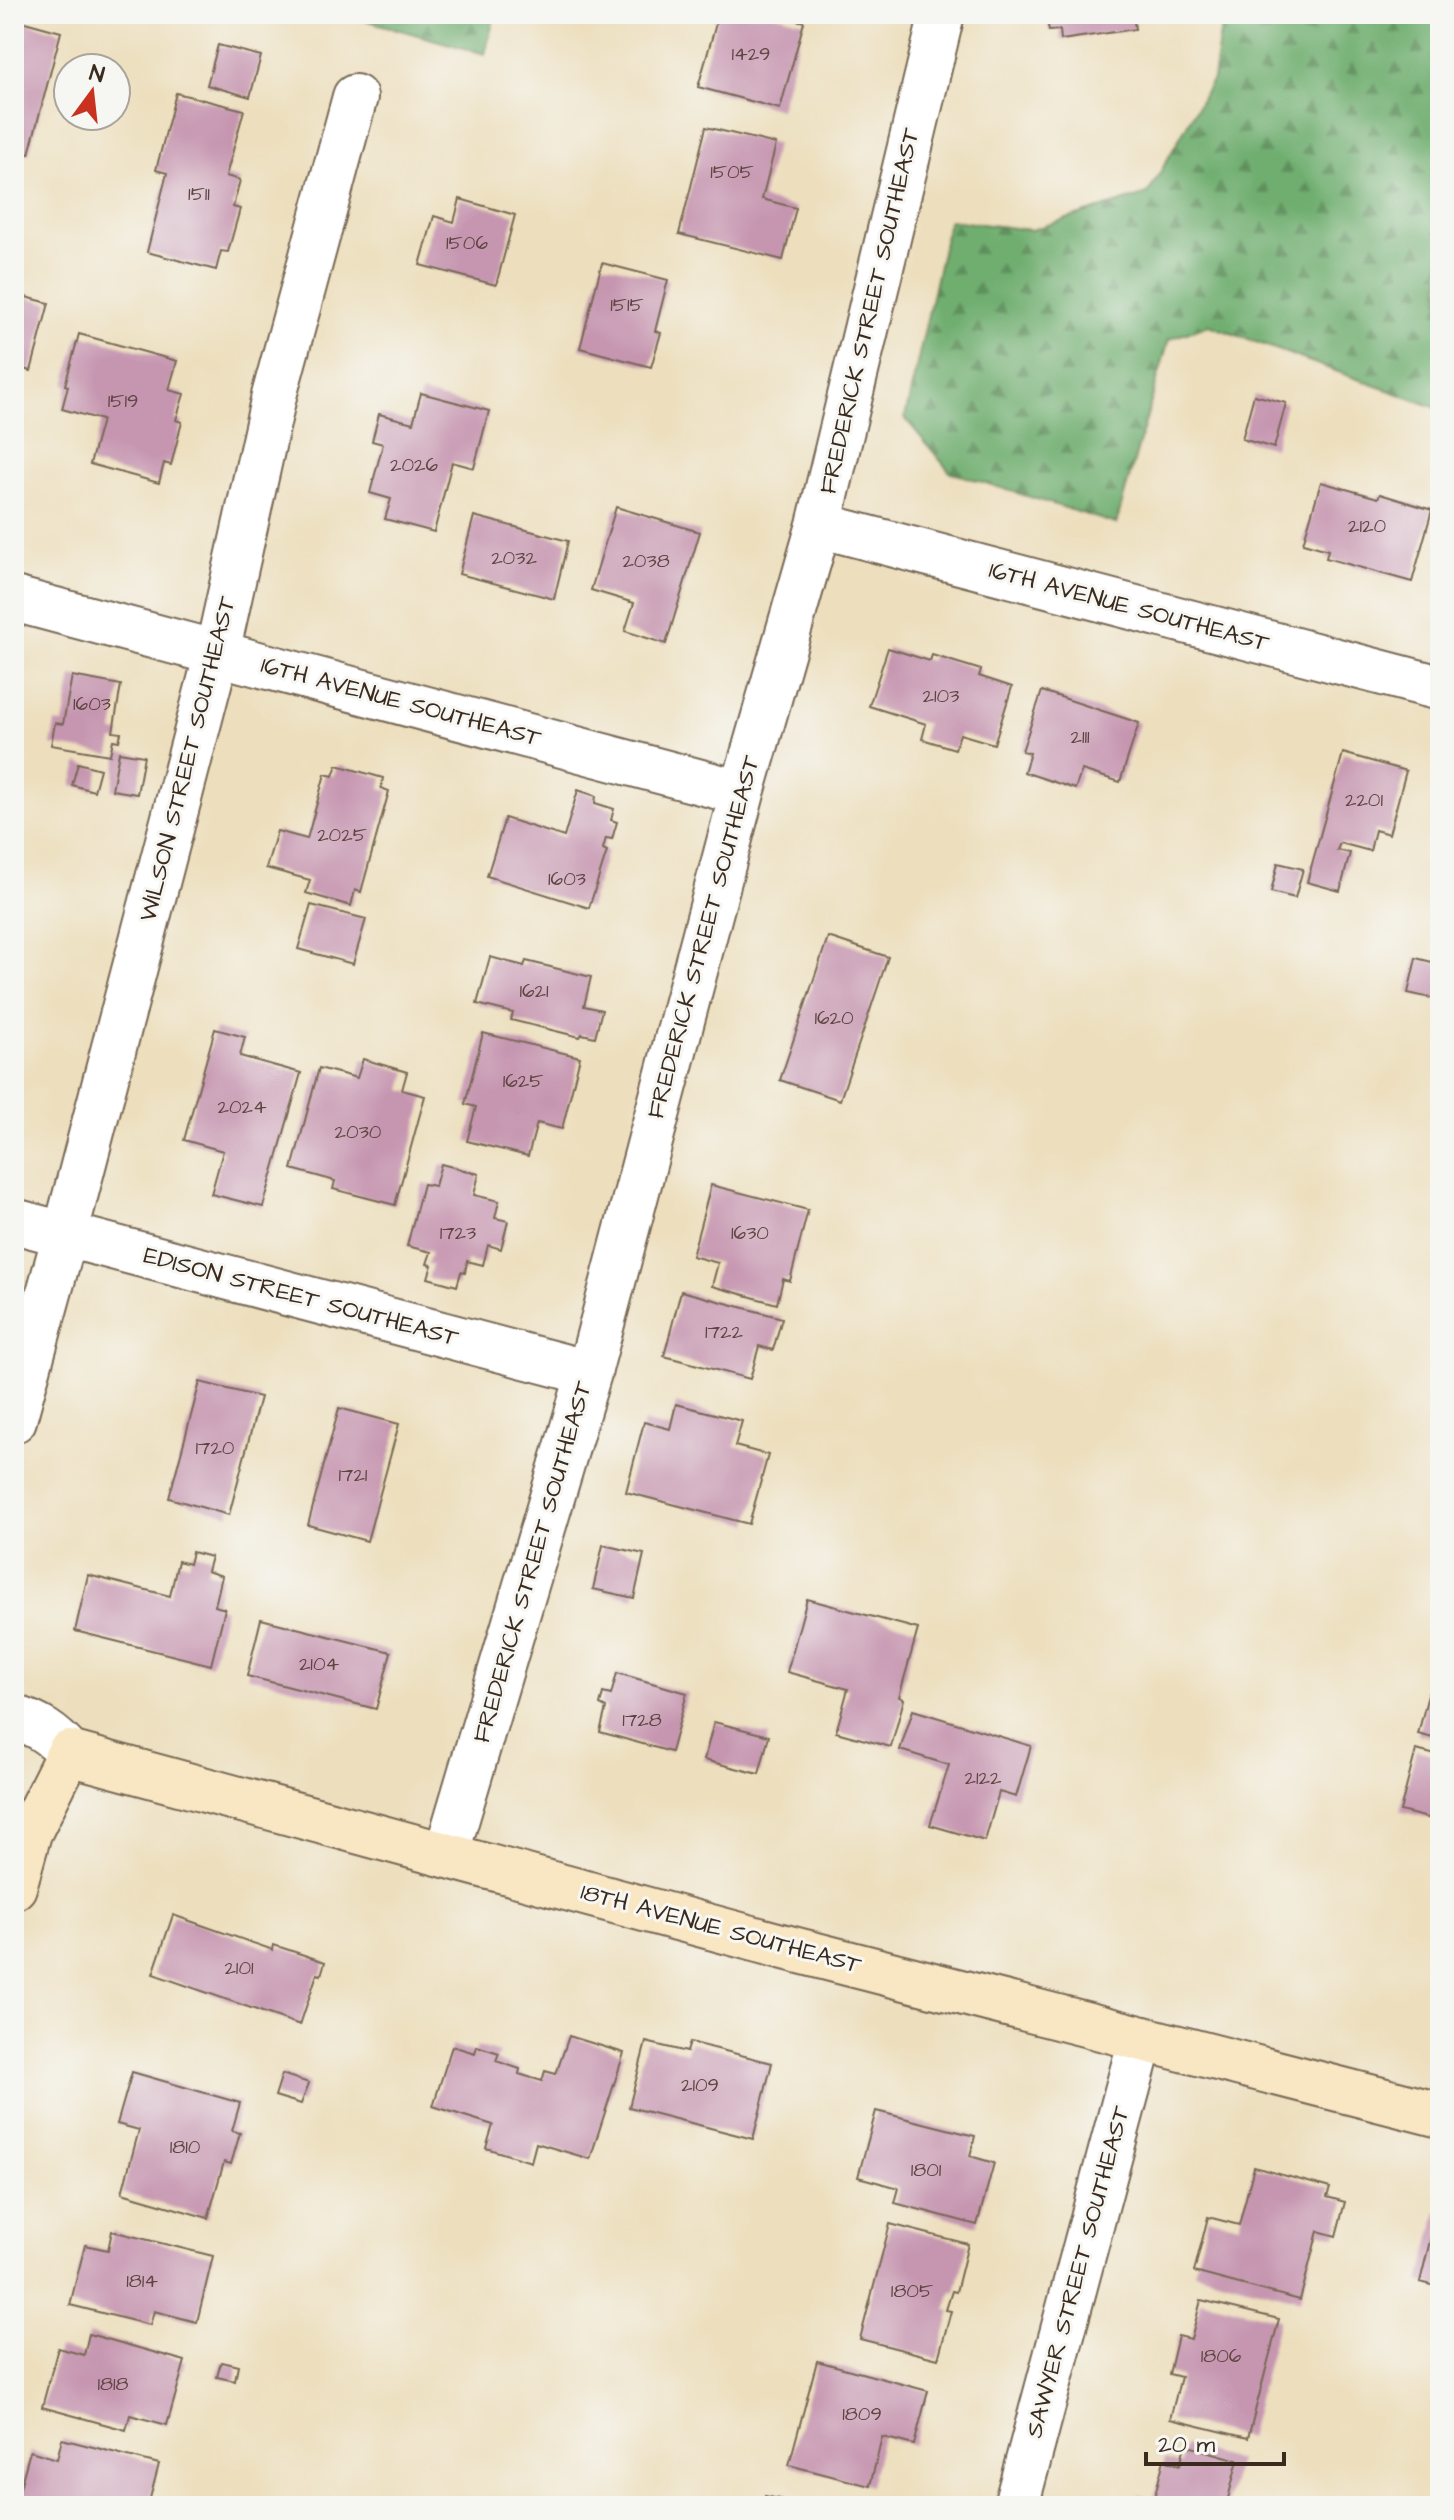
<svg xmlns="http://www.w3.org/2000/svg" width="1454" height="2520" font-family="'Architects Daughter',sans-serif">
	<defs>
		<pattern id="forest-firs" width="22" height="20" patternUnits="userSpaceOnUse" patternTransform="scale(2)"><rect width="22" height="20" fill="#70ae6f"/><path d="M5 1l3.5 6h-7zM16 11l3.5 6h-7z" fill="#5d8e5b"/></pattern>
	</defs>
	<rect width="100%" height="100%" fill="#f6f6f2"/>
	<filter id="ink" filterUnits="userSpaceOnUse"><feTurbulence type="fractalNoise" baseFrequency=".0125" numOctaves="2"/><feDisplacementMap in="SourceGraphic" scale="16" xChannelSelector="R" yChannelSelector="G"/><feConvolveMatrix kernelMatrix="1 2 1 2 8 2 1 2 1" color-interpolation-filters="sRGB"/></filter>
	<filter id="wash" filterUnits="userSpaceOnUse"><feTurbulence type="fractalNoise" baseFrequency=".006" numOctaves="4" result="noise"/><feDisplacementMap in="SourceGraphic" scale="32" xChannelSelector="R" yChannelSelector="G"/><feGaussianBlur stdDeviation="1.8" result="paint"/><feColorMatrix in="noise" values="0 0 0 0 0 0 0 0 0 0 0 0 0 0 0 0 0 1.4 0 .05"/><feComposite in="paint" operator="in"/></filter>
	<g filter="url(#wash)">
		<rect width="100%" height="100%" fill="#eddfbe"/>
		<!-- forest -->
		<path fill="url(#forest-firs)" stroke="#566c46" stroke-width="2" d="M344 14H495L485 54Z
			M1223 14H1440V409L1209 325 1169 339 1116 524 950 472 905 418 949 220 1031 230 1148 194 1213 79Z"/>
		<g id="blocks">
			<!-- building -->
			<path fill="#c696b0" d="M699 14H774L804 22 780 109 698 87 717 20Z
				M1046 14H1133L1135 29 1061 40 1060 30 1049 31Z
				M14 19 61 32 29 154 14 150Z
				M218 45 261 56 250 97 207 85Z
				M176 93 244 110 226 176 240 180 233 207 240 209 228 252 221 251 216 270 147 252 167 173 156 170Z
				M706 127 776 144 762 199 796 208 783 260 679 234Z
				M460 199 515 215 496 285 420 265 434 216 454 222Z
				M602 263 668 280 655 331 661 333 651 367 580 348Z
				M14 294 49 303 31 371 14 367Z
				M79 334 177 361 169 390 184 394 176 420 182 422 171 465 164 463 159 483 90 464 102 420 62 409 68 386 65 385Z
				M421 393 489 411 474 468 452 462 434 532 385 519 391 499 370 493 383 444 372 441 379 414 413 423Z
				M1254 395 1286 403 1274 448 1242 439Z
				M1321 482 1378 498 1380 494 1432 510 1412 582 1326 558 1328 550 1303 543Z
				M616 507 700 532 666 644 625 631 634 603 591 590Z
				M474 516 568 541 554 599 459 574Z
				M888 648 930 661 932 655 981 670 979 676 1012 687 994 744 960 734 955 749 922 739 926 724 869 706Z
				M72 676 121 685 113 732 121 733 119 741 113 740 110 755 51 745 55 723 63 724Z
				M1042 691 1139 723 1120 782 1082 770 1075 789 1024 772 1030 753 1022 751Z
				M119 752 144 756 137 794 112 790Z
				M1343 753 1406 771 1389 834 1375 830 1370 851 1340 843 1337 850 1350 853 1340 891 1307 882Z
				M78 763 100 769 94 791 72 785Z
				M337 765 383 778 381 788 389 791 361 892 355 890 351 906 306 893 310 880 266 868 277 831 307 839 325 774 333 776Z
				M578 790 596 796 595 803 614 809 611 820 617 822 612 839 606 838 603 849 607 851 589 908 487 876 505 818 564 837Z
				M1278 863 1303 869 1295 898 1271 892Z
				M311 905 366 919 353 964 298 949Z
				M828 937 888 957 840 1100 780 1080Z
				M490 957 524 966 526 961 591 977 584 1006 602 1010 595 1037 582 1034 580 1037 511 1020 513 1013 477 1004Z
				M1416 958 1440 964V1000L1408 993Z
				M215 1029 245 1037 240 1056 301 1073 263 1207 211 1194 223 1151 184 1140Z
				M483 1033 580 1057 562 1129 537 1123 528 1156 467 1141 476 1107 465 1104Z
				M363 1059 407 1072 402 1090 425 1096 395 1205 333 1189 335 1181 292 1169 319 1068 357 1078Z
				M441 1164 479 1174 474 1195 499 1201 495 1218 508 1221 501 1249 488 1245 483 1265 467 1261 465 1273 461 1272 457 1286 428 1278 432 1265 427 1264 431 1252 407 1246 423 1184 435 1186Z
				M711 1185 808 1210 790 1281 783 1279 777 1304 712 1286 718 1263 692 1256Z
				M681 1291 782 1318 773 1350 759 1346 750 1379 664 1356Z
				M200 1382 260 1397 229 1515 169 1498Z
				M676 1404 742 1421 735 1446 768 1455 749 1524 626 1492 644 1422 670 1429Z
				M339 1408 399 1424 367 1541 308 1525Z
				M603 1545 644 1554 634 1598 593 1589Z
				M192 1552 211 1557 207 1571 222 1576 215 1606 225 1609 211 1665 75 1631 88 1575 170 1596 178 1561 189 1564Z
				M807 1599 918 1629 899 1697 904 1699 891 1747 836 1732 848 1689 787 1672Z
				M261 1619 391 1652 376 1709 247 1676Z
				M617 1673 687 1693 671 1752 600 1732 606 1708 600 1705 603 1693 611 1695Z
				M1433 1675 1440 1677V1740L1418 1734Z
				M913 1710 1031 1746 1016 1797 999 1792 985 1841 930 1825 949 1765 900 1750Z
				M714 1722 769 1736 759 1774 704 1760Z
				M1416 1750 1440 1756V1821L1400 1811Z
				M173 1915 273 1950 274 1945 325 1962 321 1975 317 1974 300 2025 153 1974Z
				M569 2036 624 2053 590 2159 536 2143 531 2162 486 2148 493 2125 433 2106 452 2046 475 2053 477 2046 499 2053 496 2061 520 2069 519 2074 542 2081 545 2071 556 2074Z
				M646 2042 687 2052 690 2042 772 2063 753 2139 629 2107Z
				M132 2072 240 2103 232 2131 240 2133 231 2164 224 2162 208 2218 122 2193 139 2130 117 2124Z
				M282 2074 309 2083 301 2104 275 2096Z
				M876 2111 975 2136 970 2156 994 2163 977 2225 895 2203 899 2188 858 2177Z
				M1254 2167 1330 2188 1327 2197 1345 2202 1336 2236 1318 2231 1300 2300 1194 2272 1208 2217 1239 2225Z
				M1437 2212H1440V2287L1420 2282Z
				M890 2224 968 2244 956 2292 952 2291 946 2310 951 2311 938 2359 860 2339Z
				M112 2231 213 2256 197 2322 154 2311 150 2325 70 2305 85 2245 108 2250Z
				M1201 2300 1279 2319 1248 2438 1170 2419 1181 2377 1169 2374 1178 2336 1191 2339Z
				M89 2334 185 2361 167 2425 130 2415 126 2430 42 2407 58 2348 84 2355Z
				M817 2361 928 2391 914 2445 882 2437 870 2486 789 2465Z
				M221 2362 238 2366 235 2381 217 2377Z
				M62 2439 159 2464 148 2506H15L30 2451 57 2459Z
				M1185 2445 1238 2460 1226 2506H1135L1138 2494 1154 2498 1164 2460 1180 2465Z
				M765 2496 806 2505V2506H762Z"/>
		</g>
	</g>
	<g filter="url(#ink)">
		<use href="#blocks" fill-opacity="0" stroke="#796956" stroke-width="2"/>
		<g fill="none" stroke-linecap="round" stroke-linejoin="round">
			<!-- street casing -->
			<g stroke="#796956" stroke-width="48">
				<path id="street" d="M819 525 1440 688
					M14 599 742 793
					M14 1221 589 1373
					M14 1420 65 1235 217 653 274 396 355 97
					M14 1717C38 1725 53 1734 69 1753
					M446 1855 589 1373 742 793 819 525 942 14
					M1016 2506 1141 2039"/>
			</g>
			<!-- secondary casing -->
			<g stroke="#796956" stroke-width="48">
				<path id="secondary" d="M14 1887 29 1833 69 1753 777 1945 1440 2115"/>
			</g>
			<!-- street -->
			<use href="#street" stroke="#fff" stroke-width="44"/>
			<!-- secondary -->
			<use href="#secondary" stroke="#f9e7c3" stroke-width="44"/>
		</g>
	</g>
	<g text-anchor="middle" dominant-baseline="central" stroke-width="6" stroke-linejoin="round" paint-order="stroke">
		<!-- number labels -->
		<g font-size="20" fill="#5e4542">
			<text x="751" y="54">1429</text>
			<text x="732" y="172">1505</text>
			<text x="199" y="194">1511</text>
			<text x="467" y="243">1506</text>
			<text x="627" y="305">1515</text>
			<text x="123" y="401">1519</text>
			<text x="414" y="465">2026</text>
			<text x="1367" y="526">2120</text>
			<text x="514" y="558">2032</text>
			<text x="646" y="561">2038</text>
			<text x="941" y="696">2103</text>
			<text x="92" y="704">1603</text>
			<text x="1080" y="737">2111</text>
			<text x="1364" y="800">2201</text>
			<text x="342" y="835">2025</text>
			<text x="567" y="879">1603</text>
			<text x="534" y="991">1621</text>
			<text x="834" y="1018">1620</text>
			<text x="523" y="1081">1625</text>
			<text x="242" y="1107">2024</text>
			<text x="358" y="1132">2030</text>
			<text x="458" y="1233">1723</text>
			<text x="750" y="1233">1630</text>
			<text x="724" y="1332">1722</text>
			<text x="215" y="1448">1720</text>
			<text x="353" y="1475">1721</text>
			<text x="319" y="1664">2104</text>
			<text x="642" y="1720">1728</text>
			<text x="983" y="1778">2122</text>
			<text x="239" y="1968">2101</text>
			<text x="700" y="2085">2109</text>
			<text x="185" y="2147">1810</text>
			<text x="926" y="2170">1801</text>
			<text x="142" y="2281">1814</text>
			<text x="912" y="2291">1805</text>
			<text x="1221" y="2356">1806</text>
			<text x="113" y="2384">1818</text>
			<text x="862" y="2414">1809</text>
		</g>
		<!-- street labels -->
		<g font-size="24" fill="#3b2a1e" stroke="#f6f6f2">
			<text transform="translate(870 311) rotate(-77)">FREDERICK STREET SOUTHEAST</text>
			<text transform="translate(1129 607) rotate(15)">16TH AVENUE SOUTHEAST</text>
			<text transform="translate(401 702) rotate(15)">16TH AVENUE SOUTHEAST</text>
			<text transform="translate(188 759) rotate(-76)">WILSON STREET SOUTHEAST</text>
			<text transform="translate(704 937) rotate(-75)">FREDERICK STREET SOUTHEAST</text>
			<text transform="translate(301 1297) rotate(15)">EDISON STREET SOUTHEAST</text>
			<text transform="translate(533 1562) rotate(-74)">FREDERICK STREET SOUTHEAST</text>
			<text transform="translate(721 1929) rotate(15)">18TH AVENUE SOUTHEAST</text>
			<text transform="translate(1078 2272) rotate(-75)">SAWYER STREET SOUTHEAST</text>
		</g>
	</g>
	<!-- margin -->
	<rect width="1454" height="2520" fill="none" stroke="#f6f6f2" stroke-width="48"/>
	<!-- north arrow -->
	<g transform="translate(92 92) rotate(15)"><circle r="38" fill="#f6f6f2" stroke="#aba49d" stroke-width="2"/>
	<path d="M0-6L14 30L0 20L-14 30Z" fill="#c8321e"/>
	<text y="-12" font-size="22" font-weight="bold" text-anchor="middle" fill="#3b2a1e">N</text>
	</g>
	<!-- scale -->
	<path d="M1146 2452v12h138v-12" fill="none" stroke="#3b2a1e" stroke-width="4"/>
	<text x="1158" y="2452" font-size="24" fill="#3b2a1e" stroke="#f6f6f2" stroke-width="6" paint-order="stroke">20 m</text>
</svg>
